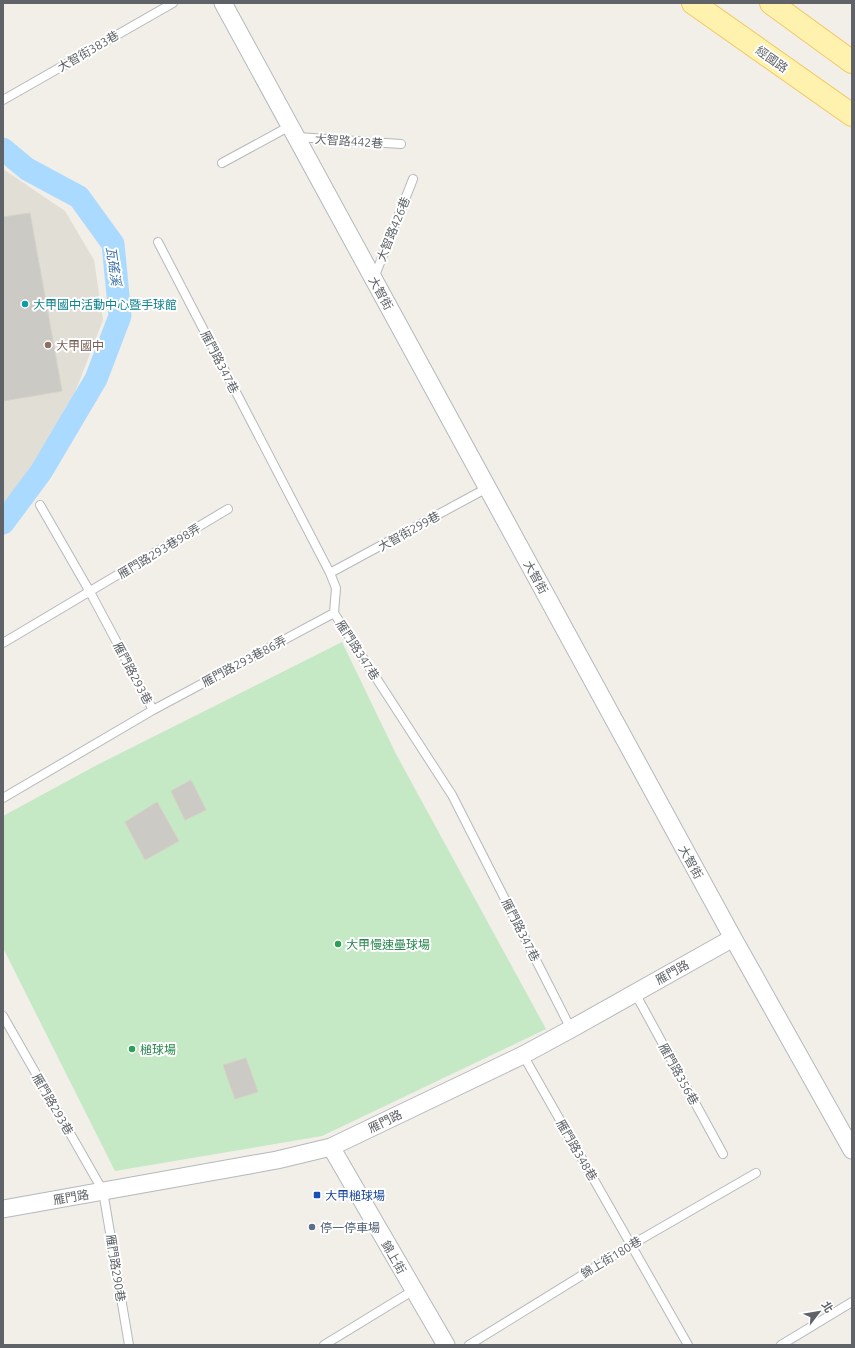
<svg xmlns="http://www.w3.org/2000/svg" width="855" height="1348" font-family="Ubuntu,'Noto Sans TC',sans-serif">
	<rect width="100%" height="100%" fill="#f1efe8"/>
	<!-- education -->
	<path fill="#e1ded6" d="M3 169 65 211 94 260 103 320 69 408 12 496 3 505Z"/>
	<!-- green -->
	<path fill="#c5e8c5" d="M342 642 396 754 546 1029 322 1136 115 1171 3 948V816L97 765Z"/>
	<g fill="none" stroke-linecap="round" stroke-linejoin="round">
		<!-- canal -->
		<path stroke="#aadaff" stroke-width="23" d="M3 149 27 169 79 197 113 244 120 316 96 379 41 472 3 523"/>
	</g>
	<!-- building -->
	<path fill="#cccac5" stroke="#d6d1c6" d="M30 213 62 391 3 401V217Z
		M191 780 206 810 185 820 171 791Z
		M157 802 179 841 145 860 125 822Z
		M246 1058 258 1092 235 1099 223 1065Z"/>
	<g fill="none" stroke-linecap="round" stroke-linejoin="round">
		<!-- lane casing -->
		<g stroke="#b5b8bc" stroke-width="10">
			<path id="lane" d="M3 100 173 3
				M297 137 401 144
				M222 163 290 126
				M158 242 330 573 336 588 334 613 452 795 571 1029
				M374 278 413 179
				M40 505 90 592 153 710
				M330 573 487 488
				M3 643 228 509
				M3 798 153 710 334 613
				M635 993 723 1154
				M3 1016 103 1191 129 1345
				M523 1055 688 1345
				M324 1345 414 1290
				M469 1345 631 1245 756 1173
				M781 1345 852 1302"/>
		</g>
		<!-- street casing -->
		<g stroke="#b5b8bc" stroke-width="19">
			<path id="street" d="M223 3 733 938 852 1150
				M331 1147 446 1345
				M3 1209 277 1160 331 1147 523 1055 571 1029 733 938"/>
		</g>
		<!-- primary casing -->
		<g stroke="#f2c960" stroke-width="24">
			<path id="primary" d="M693 3 852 115
				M771 3 852 62"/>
		</g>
		<!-- lane -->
		<use href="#lane" stroke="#fff" stroke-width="8"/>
		<!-- street -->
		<use href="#street" stroke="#fff" stroke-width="17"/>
		<!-- primary -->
		<use href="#primary" stroke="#fff2af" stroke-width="22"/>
	</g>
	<!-- markers -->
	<circle fill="#0f9aa8" stroke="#fff" stroke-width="1.5" cx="25" cy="304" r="4"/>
	<circle fill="#8d6e63" stroke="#fff" stroke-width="1.5" cx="48" cy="345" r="4"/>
	<g fill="#2e9e5b" stroke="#fff" stroke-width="1.5">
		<circle cx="338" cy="944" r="4"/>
		<circle cx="132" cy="1049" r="4"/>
	</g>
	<rect fill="#1a4fb4" stroke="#fff" stroke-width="1.5" x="313" y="1191" width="8" height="8" rx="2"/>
	<circle fill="#5c6f8a" stroke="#fff" stroke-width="1.5" cx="312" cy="1227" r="4"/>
	<g text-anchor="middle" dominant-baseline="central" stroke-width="4" stroke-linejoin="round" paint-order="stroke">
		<!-- street labels -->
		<g font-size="12" fill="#5f6368" stroke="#fff">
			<text transform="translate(88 51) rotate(-30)">大智街383巷</text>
			<text transform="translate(772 59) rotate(35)">經國路</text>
			<text transform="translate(349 141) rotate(4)">大智路442巷</text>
			<text transform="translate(393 229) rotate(-68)">大智路426巷</text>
			<text transform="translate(381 293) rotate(61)">大智街</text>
			<text transform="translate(220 362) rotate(63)">雁門路347巷</text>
			<text transform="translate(409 531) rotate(-29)">大智街299巷</text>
			<text transform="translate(159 551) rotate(-31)">雁門路293巷98弄</text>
			<text transform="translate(536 577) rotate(61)">大智街</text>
			<text transform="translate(358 650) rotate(57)">雁門路347巷</text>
			<text transform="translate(244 661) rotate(-28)">雁門路293巷86弄</text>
			<text transform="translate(133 673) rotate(62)">雁門路293巷</text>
			<text transform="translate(691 862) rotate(61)">大智街</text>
			<text transform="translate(521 930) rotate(63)">雁門路347巷</text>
			<text transform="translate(672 972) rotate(-29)">雁門路</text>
			<text transform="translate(679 1074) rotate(61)">雁門路356巷</text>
			<text transform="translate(53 1104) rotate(60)">雁門路293巷</text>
			<text transform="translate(385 1121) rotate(-26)">雁門路</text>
			<text transform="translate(577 1150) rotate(60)">雁門路348巷</text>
			<text transform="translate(71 1197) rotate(-10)">雁門路</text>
			<text transform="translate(394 1257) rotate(60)">錦上街</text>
			<text transform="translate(611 1257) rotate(-31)">錦上街180巷</text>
			<text transform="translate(116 1268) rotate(81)">雁門路290巷</text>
		</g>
		<!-- culture labels -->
		<g font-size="12" fill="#0d838f" stroke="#fff" text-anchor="start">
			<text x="33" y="304">大甲國中活動中心暨手球館</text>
		</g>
		<!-- education labels -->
		<g font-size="12" fill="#785e54" stroke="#fff" text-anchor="start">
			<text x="56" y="345">大甲國中</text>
		</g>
		<!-- leisure labels -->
		<g font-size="12" fill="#27864d" stroke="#fff" text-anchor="start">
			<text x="346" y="944">大甲慢速壘球場</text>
			<text x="140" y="1049">槌球場</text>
		</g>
		<!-- transit labels -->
		<g font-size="12" fill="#164399" stroke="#fff" text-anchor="start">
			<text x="325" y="1195">大甲槌球場</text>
		</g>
		<!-- service labels -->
		<g font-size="12" fill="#4e5e75" stroke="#fff" text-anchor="start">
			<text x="320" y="1227">停一停車場</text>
		</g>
		<!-- water labels -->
		<g font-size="13" font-style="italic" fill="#4174aa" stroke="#fff">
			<text transform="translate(114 266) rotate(82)">瓦磘溪</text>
		</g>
	</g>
	<!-- border -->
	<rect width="855" height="1348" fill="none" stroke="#5f6368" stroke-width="8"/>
	<!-- north arrow -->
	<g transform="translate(819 1312) rotate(59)" stroke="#ffffff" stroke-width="3" paint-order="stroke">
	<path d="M0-3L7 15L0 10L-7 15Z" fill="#5f6368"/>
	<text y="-6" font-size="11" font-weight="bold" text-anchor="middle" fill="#5f6368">北</text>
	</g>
</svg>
